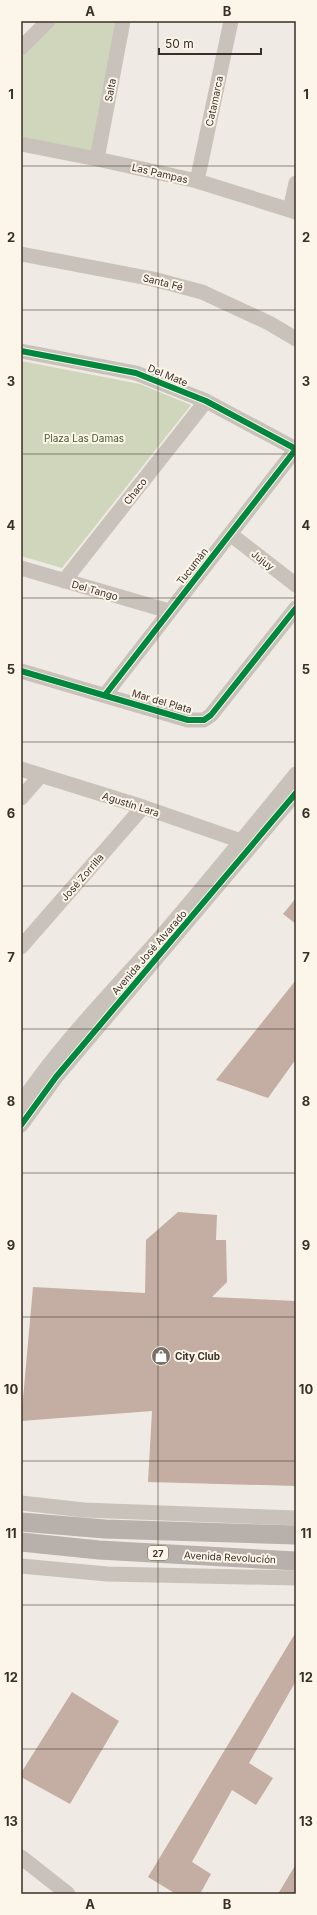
<svg xmlns="http://www.w3.org/2000/svg" width="317" height="1915" font-family="Inter,sans-serif">
	<rect width="100%" height="100%" fill="#efeae3"/>
	<!-- green -->
	<path fill="#cfd6bb" d="M48 21H124L97 159 21 144V48Z
		M21 361 140 384 191 405 62 568 21 556Z"/>
	<!-- building -->
	<path fill="#c4aea3" d="M296 898V924L283 914Z
		M296 980V1059L268 1098 216 1080Z
		M178 1212 217 1215 216 1240H226L227 1282 212 1297 296 1301V1486L148 1482 152 1411 21 1421 33 1287 145 1293 146 1240Z
		M296 1632V1681L249 1763 273 1778 256 1805 232 1790 192 1862 211 1874 200 1894H176L148 1877Z
		M72 1692 119 1721 70 1804 21 1777V1773Z
		M296 1864V1894H278Z"/>
	<g fill="none" stroke-linecap="round" stroke-linejoin="round">
		<!-- minor -->
		<path stroke="#c9c2bb" stroke-width="15" d="M21 48 48 21
			M21 144 97 159 197 181 296 212
			M97 159 123 21
			M197 181 231 21
			M290 210 296 183
			M21 254 153 279 202 292 269 323 296 339
			M21 351 136 373 206 401 296 449
			M230 534 296 585
			M21 568 169 611
			M64 581 206 401
			M21 671 188 720H204L211 715 296 608
			M105 695 296 449
			M21 769 143 807 241 841 249 846
			M21 798 41 775
			M21 947 143 807
			M21 1103C61 1044 111 993 158 940 205 886 250 830 296 774
			M21 1125 56 1077 296 793
			M21 1503 84 1510 296 1518
			M21 1566 107 1574 296 1578
			M21 1857 68 1894"/>
		<!-- major -->
		<path stroke="#b8b0aa" stroke-width="19" d="M21 1522 105 1529 296 1535
			M21 1542 99 1550 296 1561"/>
		<!-- cycleway casing -->
		<g stroke="#fcf5ea" stroke-width="8">
			<path id="cycleway" d="M21 351 136 373 206 401 296 449
				M21 671 188 720H204L211 715 296 608
				M105 695 296 449
				M21 1125 56 1077 296 793"/>
		</g>
		<!-- cycleway -->
		<use href="#cycleway" stroke="#00873e" stroke-width="6"/>
	</g>
	<!-- grid -->
	<path fill="none" stroke="#3a2f28" stroke-width="1" stroke-opacity="0.55" d="M158 21V1894M21 166H296M21 310H296M21 454H296M21 598H296M21 742H296M21 886H296M21 1029H296M21 1173H296M21 1317H296M21 1461H296M21 1605H296M21 1749H296"/>
	<!-- icons -->
	<defs>
		<g id="shop-disc" transform="scale(1)"><circle r="9.5" fill="#797069" stroke="#fcf5ea"/><path d="M-5-2.5h2.3a2.7 3.5 0 0 1 5.4 0H5L5.5 6h-11ZM-1.5-2.5h3a1.5 2.3 0 0 0-3 0Z" fill="#fff"/></g>
	</defs>
	<g fill-rule="evenodd">
		<use href="#shop-disc" x="161" y="1356"/>
	</g>
	<g text-anchor="middle" dominant-baseline="central" stroke-width="4" stroke-linejoin="round" paint-order="stroke">
		<!-- shield labels -->
		<rect fill="#fcf5ea" stroke="#746a62" stroke-width="1" x="148" y="1546" width="20" height="14" rx="3"/>
		<g font-size="9" font-weight="bold" fill="#3a2f28">
			<text x="158" y="1553">27</text>
		</g>
		<!-- street labels -->
		<g font-size="10" fill="#3a2f28" stroke="#fcf5ea">
			<text transform="translate(110 90) rotate(-79)">Salta</text>
			<text transform="translate(214 101) rotate(-78)">Catamarca</text>
			<text transform="translate(160 173) rotate(13)">Las Pampas</text>
			<text transform="translate(163 282) rotate(14)">Santa Fé</text>
			<text transform="translate(168 375) rotate(22)">Del Mate</text>
			<text transform="translate(135 491) rotate(-52)">Chaco</text>
			<text transform="translate(263 560) rotate(38)">Jujuy</text>
			<text transform="translate(192 566) rotate(-52)">Tucumán</text>
			<text transform="translate(95 590) rotate(16)">Del Tango</text>
			<text transform="translate(162 701) rotate(16)">Mar del Plata</text>
			<text transform="translate(131 804) rotate(18)">Agustín Lara</text>
			<text transform="translate(82 877) rotate(-49)">José Zorrilla</text>
			<text transform="translate(149 952) rotate(-49)">Avenida José Alvarado</text>
			<text transform="translate(230 1557) rotate(3)">Avenida Revolución</text>
		</g>
		<!-- park labels -->
		<g font-size="10" fill="#465b2a" stroke="#fcf5ea">
			<text x="84" y="438">Plaza Las Damas</text>
		</g>
		<!-- poi labels -->
		<g font-size="10" font-weight="bold" fill="#3a2f28" stroke="#fcf5ea" text-anchor="start">
			<text x="175" y="1356">City Club</text>
		</g>
	</g>
	<!-- border -->
	<rect width="317" height="1915" fill="none" stroke="#fcf5ea" stroke-width="44"/>
	<!-- scale -->
	<path d="M159 48v6h102v-6" fill="none" stroke="#3a2f28" stroke-width="2"/>
	<text x="165" y="48" font-size="12" fill="#3a2f28" stroke="#fcf5ea" stroke-width="3" paint-order="stroke">50 m</text>
	<rect x="22" y="22" width="273" height="1871" fill="none" stroke="#3a2f28" stroke-width="1.5"/>
	<g font-size="13" text-anchor="middle" font-weight="bold" fill="#3a2f28">
		<text x="90" y="16">A</text>
		<text x="227" y="16">B</text>
		<text x="11" y="99">1</text>
		<text x="306" y="99">1</text>
		<text x="11" y="242">2</text>
		<text x="306" y="242">2</text>
		<text x="11" y="386">3</text>
		<text x="306" y="386">3</text>
		<text x="11" y="530">4</text>
		<text x="306" y="530">4</text>
		<text x="11" y="674">5</text>
		<text x="306" y="674">5</text>
		<text x="11" y="818">6</text>
		<text x="306" y="818">6</text>
		<text x="11" y="962">7</text>
		<text x="306" y="962">7</text>
		<text x="11" y="1106">8</text>
		<text x="306" y="1106">8</text>
		<text x="11" y="1250">9</text>
		<text x="306" y="1250">9</text>
		<text x="11" y="1394">10</text>
		<text x="306" y="1394">10</text>
		<text x="11" y="1538">11</text>
		<text x="306" y="1538">11</text>
		<text x="11" y="1682">12</text>
		<text x="306" y="1682">12</text>
		<text x="11" y="1826">13</text>
		<text x="306" y="1826">13</text>
		<text x="90" y="1909">A</text>
		<text x="227" y="1909">B</text>
	</g>
</svg>
